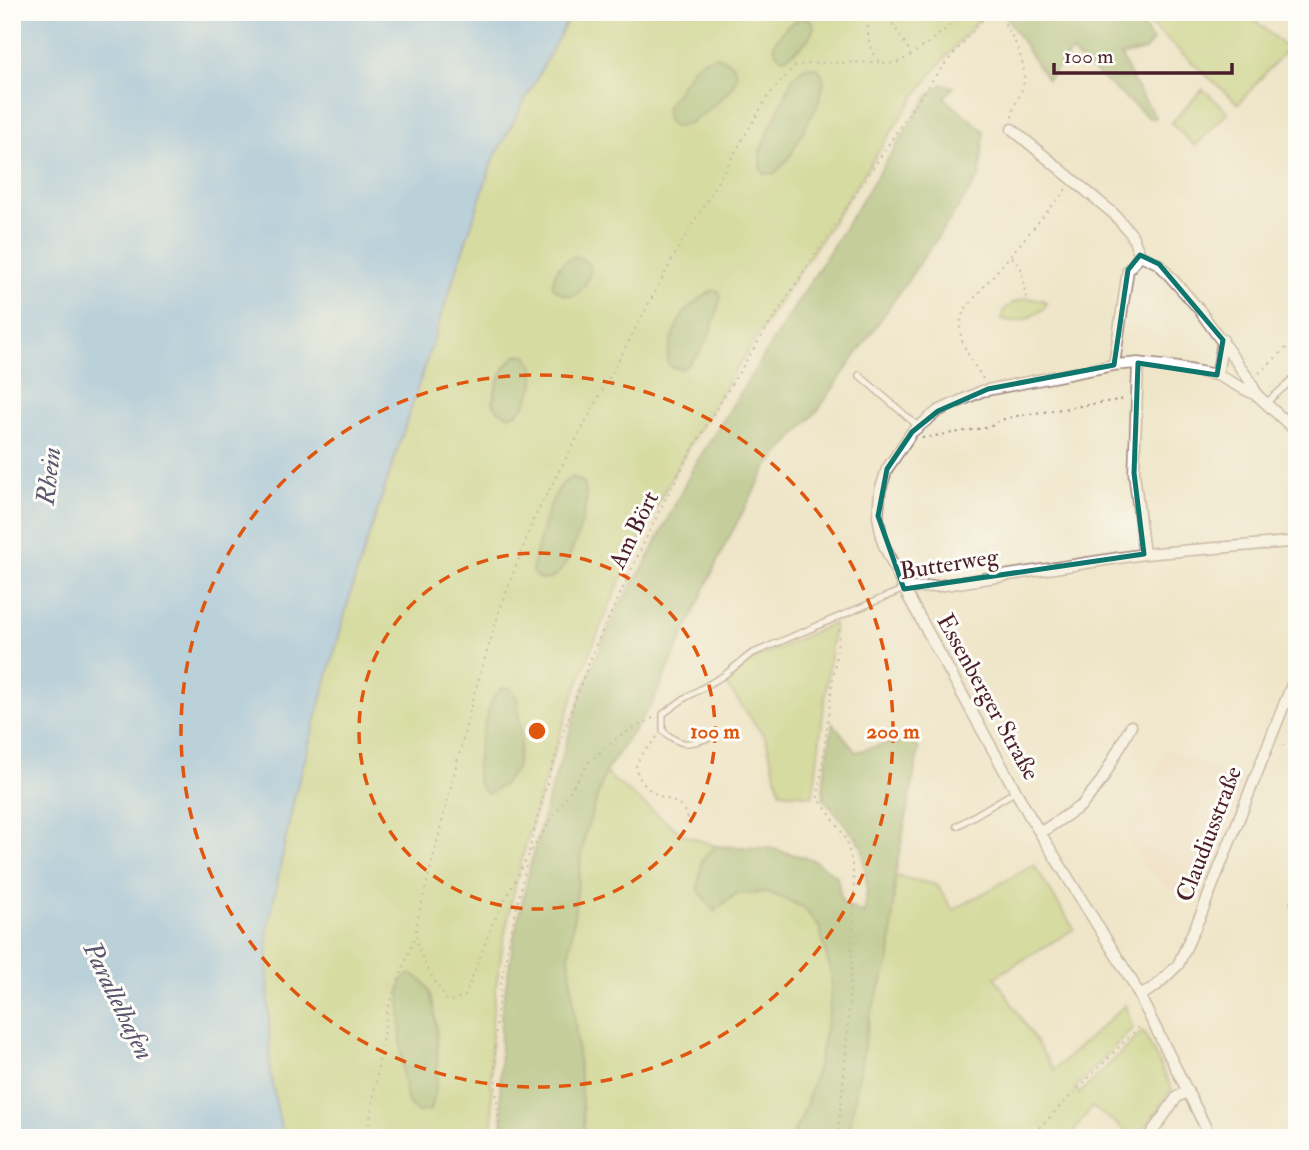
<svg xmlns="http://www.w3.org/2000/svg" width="1309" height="1150" font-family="'IM FELL Double Pica',serif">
	<rect width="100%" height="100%" fill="#fdfcf7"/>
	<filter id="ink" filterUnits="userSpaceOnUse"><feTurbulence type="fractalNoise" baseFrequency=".0143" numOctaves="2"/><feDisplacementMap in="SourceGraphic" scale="14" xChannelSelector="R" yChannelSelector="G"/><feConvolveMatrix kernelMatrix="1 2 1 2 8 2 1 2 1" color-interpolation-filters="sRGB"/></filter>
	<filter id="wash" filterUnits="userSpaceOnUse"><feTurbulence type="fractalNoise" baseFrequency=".00686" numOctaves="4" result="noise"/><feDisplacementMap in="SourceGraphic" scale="28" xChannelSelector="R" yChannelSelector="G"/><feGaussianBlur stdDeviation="1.57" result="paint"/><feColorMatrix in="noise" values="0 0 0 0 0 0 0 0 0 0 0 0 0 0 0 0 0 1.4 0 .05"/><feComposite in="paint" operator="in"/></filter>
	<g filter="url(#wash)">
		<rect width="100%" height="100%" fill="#efe6c9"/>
		<!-- built -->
		<path fill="#f2d5be" d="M1167 750 1252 783 1207 899 1168 888 1143 866 1127 835Z"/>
		<!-- green -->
		<path fill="#b9cf73" stroke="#82774f" stroke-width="2" d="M572 12H985L933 72 907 108C866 171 824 235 782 298 744 357 705 415 672 477 619 574 578 675 545 780 521 855 501 935 493 1013 489 1054 491 1096 494 1138H283L270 1072 267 932 293 802 354 581 492 162Z
			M1160 12H1246L1287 49 1238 104 1150 24Z
			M1203 89 1228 112 1195 146 1171 123Z
			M1026 298 1043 300 1046 303 1045 308C1030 318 1019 325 1002 319L1003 311 1013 303Z
			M834 623 813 796 780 792 766 739 725 683 754 659Z
			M605 773 682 834 716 846 702 860 714 911 736 894 768 892 803 907 820 928 832 978 829 1012 818 1066 802 1117 791 1138H585L569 955 584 837Z
			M1034 865 1074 929 995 977 1054 1070 1125 1005 1133 1028 1074 1089 1079 1094 1143 1031 1172 1089 1137 1138 1092 1107 1069 1138H848L869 1018 890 959 895 876 937 885 953 910Z"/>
		<!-- forest -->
		<path fill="#92b265" stroke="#6e6848" stroke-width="2" d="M1003 12H1150L1142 25 1153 41 1145 50 1121 56 1134 83 1156 118H1149L1071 52 1047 80Z
			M802 18 810 20 814 26C811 40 797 51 784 58 776 56 774 51 774 43L788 25Z
			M718 56C750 69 734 88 715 104 703 114 689 127 673 127L667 120 666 108 694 66 703 60Z
			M804 67H816L821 72 824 82 818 104 788 160 775 173 764 174 760 168V152L793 77Z
			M942 84 954 87 944 98 984 131 980 176 818 410 767 467 725 545 652 704 605 773 584 837 569 955 585 1138H504L500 1090 501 1015 514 938 531 862 547 803 582 693 601 644 618 607 646 563 693 468 916 114 931 93Z
			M577 256 584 260 591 267C588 282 586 286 574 296L564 295 553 287C552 271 562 261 577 256Z
			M713 290H718L721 296C714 324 707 352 682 369L671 367 667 362C668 347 676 322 687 310 694 302 704 296 713 290Z
			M520 354 527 355 534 367V384L526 404 517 413 509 416 498 410 493 403C496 384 502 363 520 354Z
			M573 477 584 483C585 487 586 490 586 494 587 513 570 568 553 577 547 581 543 580 537 578L532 571C538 548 549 483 573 477Z
			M503 688H510L517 698 521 741 516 769 503 785 488 794C482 789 477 784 477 776 475 758 486 711 495 695 497 692 500 690 503 688Z
			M833 723 856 752 906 738 919 749 895 876 890 959 869 1018 848 1138H791L802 1117 818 1066 829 1012 832 978 820 928 803 907 768 892 736 894 714 911 698 889 702 860 716 846 769 848 811 859 837 876 842 903 864 914 867 887 862 845 823 798 824 776Z
			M410 974C417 976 423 980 427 987 439 1004 442 1097 429 1111L418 1112C416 1110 412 1108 410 1105 399 1088 401 1013 400 990L403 979Z"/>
		<!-- water -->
		<path fill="#7db8ef" stroke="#646c8d" stroke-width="2" d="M12 12H572L492 162 354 581 293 802 267 933 270 1072 283 1138H12Z"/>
	</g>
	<g filter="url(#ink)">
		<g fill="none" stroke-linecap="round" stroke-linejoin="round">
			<!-- lane casing -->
			<g stroke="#9c827a" stroke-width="8">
				<path id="lane" d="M859 375 919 427
					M1266 403 1297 376
					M709 738C688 745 681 747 663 731V714L685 698 723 676 751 654 904 589
					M957 826 1016 791"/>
			</g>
			<!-- street casing -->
			<g stroke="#9c827a" stroke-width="13">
				<path id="street" d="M1012 129 1114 214 1132 235 1140 255 1159 264 1198 308 1250 381 1258 396
					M1138 363 1134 473 1144 554
					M1114 365 1128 270 1140 255
					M1217 375 1223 340
					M904 589 938 586 1144 554 1289 542 1297 543
					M1040 833 1082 805 1102 780 1131 726
					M1296 903 1297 902
					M1140 996 1156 986 1178 965 1202 912 1297 672
					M1148 1138 1177 1097 1188 1091
					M1211 1138 1132 981 1029 815 904 589 883 543 878 516 880 491 887 469 912 432 938 411 982 391 1114 365 1138 363 1173 367 1217 375 1258 396 1297 432"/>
			</g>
			<!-- path -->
			<path stroke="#9c827a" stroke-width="2" stroke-dasharray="2 5" stroke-linecap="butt" d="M868 12C868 26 866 44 875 56 879 62 887 65 894 63 912 59 950 25 966 12
				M885 12 911 53
				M997 12C1010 31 1029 62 1023 86 1020 97 1012 106 1012 118
				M1012 257 1021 268 1026 298
				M1259 373 1297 338
				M983 379C970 357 951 334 965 309L1067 188
				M922 438 990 427 1000 420 1017 416 1125 399
				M653 718 619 736 589 762 528 856 492 925 465 996 448 1002C434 979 414 954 416 926L474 694 499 612 533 520 678 249 768 96 796 65 825 63 882 62
				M657 737 640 757 635 768C638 773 640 780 644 784 663 806 684 792 691 830
				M1282 745 1292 743 1297 735
				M529 852C545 782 569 712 596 645 603 629 611 613 619 597 646 536 676 475 711 418 774 313 844 213 911 110L936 75 989 12
				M367 1138 387 1011 414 939
				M500 1138C496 1097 493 1055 497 1014 503 963 516 911 527 861
				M837 1138C845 1076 849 1013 852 951 853 916 859 871 845 839 839 825 827 811 818 798L840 625
				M1029 1138 1142 1024"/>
			<!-- lane -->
			<use href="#lane" stroke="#fff" stroke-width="5"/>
			<!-- street -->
			<use href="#street" stroke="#fff" stroke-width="10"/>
		</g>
	</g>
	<!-- marked area -->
	<path d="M0 0H1309V1150H0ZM1140 255 1159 264 1223 340 1217 375 1138 363 1134 473 1144 554 904 589 878 516 887 469 912 432 938 411 988 389 1114 365 1128 270Z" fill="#efe6c9" fill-opacity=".55" fill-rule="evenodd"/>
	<path fill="none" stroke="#0f766e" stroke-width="5" stroke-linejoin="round" d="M1140 255 1159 264 1223 340 1217 375 1138 363 1134 473 1144 554 904 589 878 516 887 469 912 432 938 411 988 389 1114 365 1128 270Z"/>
	<!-- distance rings -->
	<g fill="none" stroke="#e0560e" stroke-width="3.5" stroke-dasharray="12 9">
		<circle cx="537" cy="731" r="178"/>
		<circle cx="537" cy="731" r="356"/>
	</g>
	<g text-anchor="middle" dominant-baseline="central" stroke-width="6" stroke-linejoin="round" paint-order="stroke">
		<!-- street labels -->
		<g font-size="24" fill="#4a1f2b" stroke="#fdfcf7">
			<text transform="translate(634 530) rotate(-64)">Am Bört</text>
			<text transform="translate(949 564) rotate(-9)">Butterweg</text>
			<text transform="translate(988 697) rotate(61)">Essenberger Straße</text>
			<text transform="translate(1209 834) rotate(-69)">Claudiusstraße</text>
		</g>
		<!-- water labels -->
		<g font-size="26" font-style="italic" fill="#5c5570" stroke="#fdfcf7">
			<text transform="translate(49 476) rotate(-83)">Rhein</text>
			<text transform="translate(118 1001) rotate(64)">Parallelhafen</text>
		</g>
	</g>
	<circle cx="537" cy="731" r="10" fill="#e0560e" stroke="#fdfcf7" stroke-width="3.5"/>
	<g font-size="21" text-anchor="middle" font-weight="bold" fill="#e0560e" stroke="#fdfcf7" stroke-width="6" stroke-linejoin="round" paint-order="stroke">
		<text x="715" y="738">100 m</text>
		<text x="893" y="738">200 m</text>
	</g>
	<!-- margin -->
	<rect width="1309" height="1150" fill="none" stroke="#fdfcf7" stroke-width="42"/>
	<!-- scale -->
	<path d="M1054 63v10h178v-10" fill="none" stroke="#4a1f2b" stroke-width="3.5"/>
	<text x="1064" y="63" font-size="21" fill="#4a1f2b" stroke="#fdfcf7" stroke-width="5" paint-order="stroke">100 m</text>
</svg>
